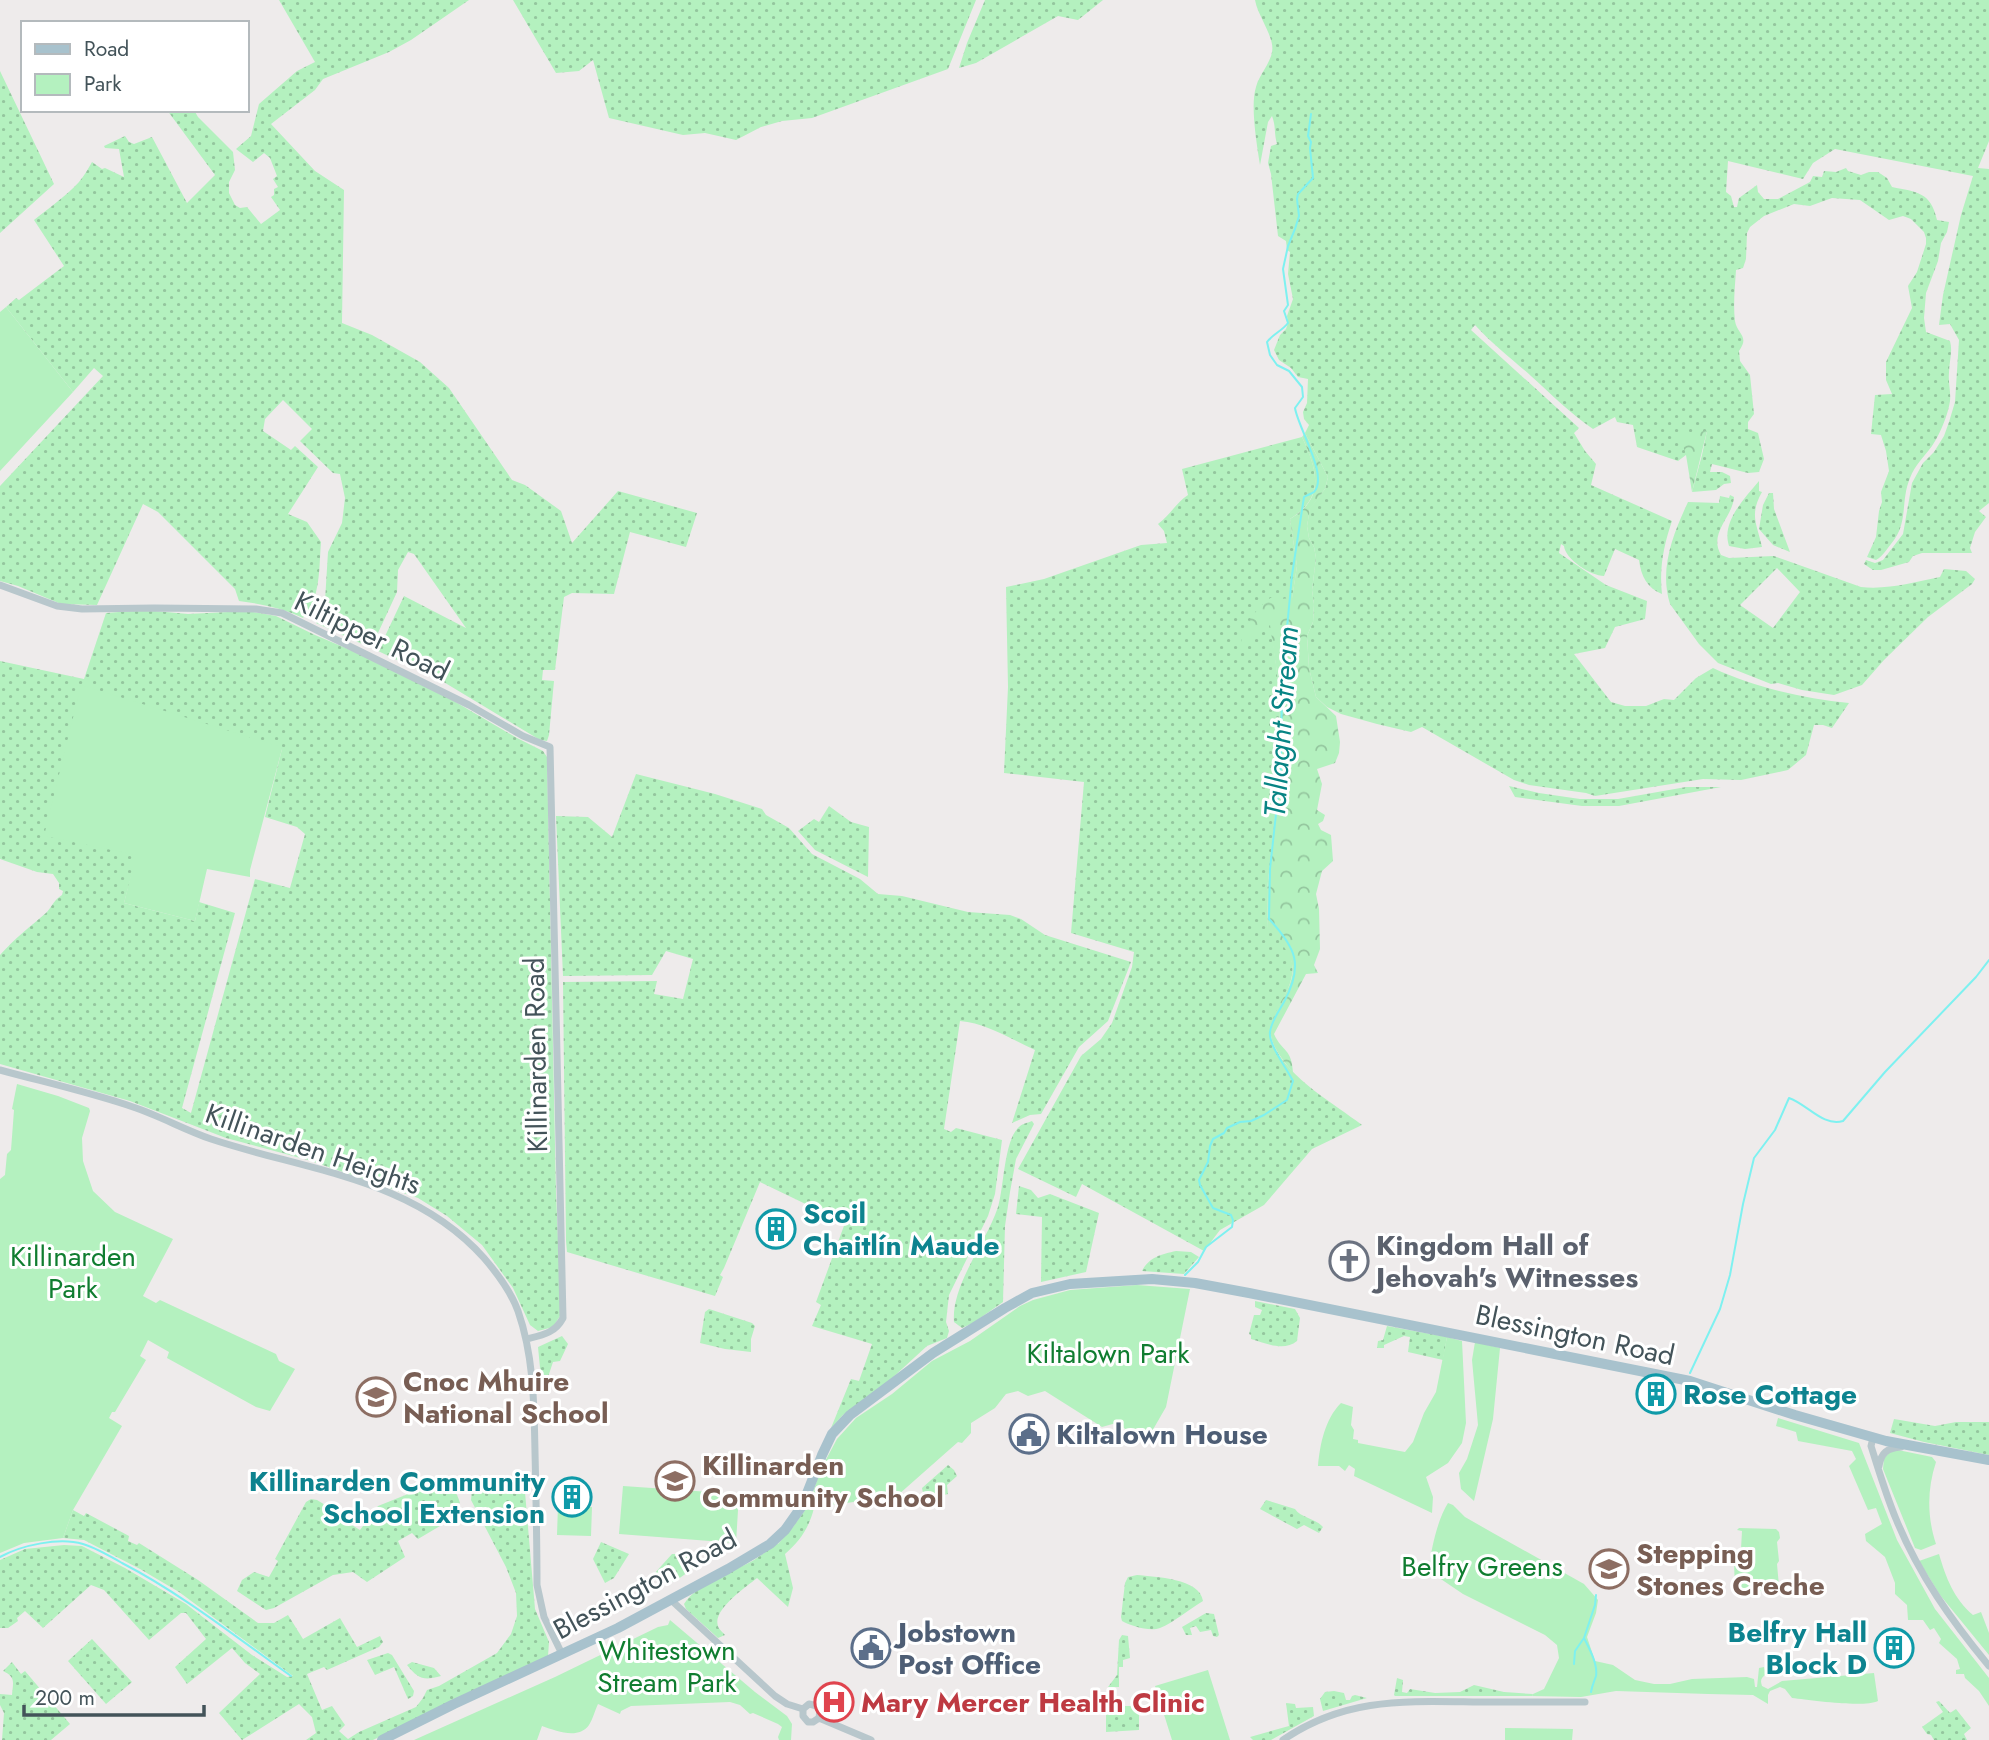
<svg xmlns="http://www.w3.org/2000/svg" width="1989" height="1740" font-family="Jost,sans-serif">
	<defs>
		<pattern id="grass-dots" width="8" height="8" patternUnits="userSpaceOnUse" patternTransform="scale(1.75)"><rect width="8" height="8" fill="#b4f1bf"/><path d="M2 2h.1M6 6h.1" fill="none" stroke="#94c69e" stroke-width="1.8" stroke-linecap="round"/></pattern>
		<pattern id="forest-crowns" width="20" height="18" patternUnits="userSpaceOnUse" patternTransform="scale(1.75)"><rect width="20" height="18" fill="#b4f1bf"/><path d="M2 6a3 3 0 1 1 6 0M12 15a3 3 0 1 1 6 0" fill="none" stroke="#94c69e"/></pattern>
	</defs>
	<rect width="100%" height="100%" fill="#eeebeb"/>
	<!-- grass -->
	<path fill="url(#grass-dots)" fill-rule="evenodd" d="M279 0H469L411 40 389 52 323 79 315 90 271 124 315 171 344 190 342 323 372 335 420 362 449 388 512 480 525 485 561 511 572 543 618 491 697 513 686 547 630 532 614 594 572 593 564 597 555 670H543L542 680 554 681 549 735 547 741 540 740 442 681 378 651 404 596 466 628 414 554 408 552 398 570 397 592 371 648 316 623 325 601 328 552 342 523 345 498 340 474 333 473 300 441 312 429 283 400 265 419 263 431 291 450 295 446 318 467 288 514 307 522 321 542C319 566 321 599 303 618 282 608 262 604 239 601L235 589 158 512 143 504 97 605 61 604 18 586 0 581V486L103 376 94 368 73 392 6 307 16 298 19 300 64 266 34 220C49 208 66 196 79 182 84 176 88 169 92 162L102 169 105 168 124 177 119 149 105 148 104 146 125 136 129 142 134 144 152 137 187 203 215 175 167 110H194L198 117 233 152 235 170 229 182V193L235 205 240 208 247 207 261 224 280 210 271 197 274 195V189L278 187 273 179 277 176 270 158 264 153 253 162 236 149 251 136 259 104 297 71 315 62Z
		M513 0H976L948 69 812 118 782 121 761 127 736 140 705 133 683 135 609 118 593 60 579 71 556 73Z
		M985 0H1103L1078 20 1058 16 976 63 959 68 967 43Z
		M1255 0H1989V141L1978 168 1989 169V503L1979 511 1986 517 1975 532 1970 548 1972 553H1922L1913 556 1909 562 1881 570H1873L1864 564 1866 560 1875 563 1883 560 1903 534 1912 483 1923 463 1934 452 1944 436 1949 422 1955 402 1959 340 1950 324 1939 325 1943 295 1961 215 1973 176 1835 149 1813 163 1803 179 1728 161 1726 192 1731 196 1734 207H1737L1739 198 1757 185 1758 192 1764 199H1778L1810 182 1813 176 1822 177 1824 171 1836 172 1846 168 1848 171 1861 175 1869 172H1878L1887 178 1892 187C1917 192 1931 192 1937 220L1949 222 1947 232 1941 243 1938 261 1926 293 1924 318 1926 332 1950 341C1953 352 1949 362 1949 373 1948 382 1951 392 1950 401 1948 415 1940 434 1932 446 1924 457 1915 465 1910 478 1900 502 1909 523 1891 544 1886 550 1883 556 1876 560L1867 557 1876 537 1879 511 1882 502 1881 492 1889 471 1886 451 1881 435 1871 434 1875 395 1892 394 1886 380V362L1912 308 1908 286 1917 272 1926 244V238L1924 232 1911 219 1903 216 1889 220 1860 200 1832 198 1810 206 1794 204 1764 216 1750 227 1747 233 1746 259 1743 268 1736 270C1735 286 1733 305 1735 321 1737 334 1750 336 1739 351L1740 361 1750 375 1754 414 1748 422V429L1758 433 1764 459 1759 472 1748 473 1712 464 1710 472H1722L1730 476 1731 483 1724 484 1716 490 1692 492 1702 455 1707 431 1686 455 1678 461 1637 447 1633 425 1617 422 1615 417 1593 429C1570 413 1552 395 1531 376 1512 359 1492 344 1475 325L1471 330 1579 428 1574 433 1585 451 1596 464 1591 485 1672 521C1664 544 1659 568 1662 594 1647 588 1641 576 1639 560L1615 549 1604 576C1591 576 1565 559 1564 546L1561 544 1559 553 1606 585 1647 601 1645 619 1615 627 1605 648 1574 654 1611 702 1625 706H1646L1664 699 1674 700 1696 678 1713 668C1756 688 1803 698 1849 703L1832 728 1823 725H1814L1806 755 1788 770 1741 780 1703 779 1595 796 1586 793 1529 785 1514 780 1422 727 1411 732 1377 724 1341 714 1327 707 1316 697 1309 668 1307 636 1313 622 1314 604 1312 590 1316 558 1314 547 1309 538 1307 526 1310 508 1325 489 1328 477 1305 433 1309 425 1304 419 1303 412 1307 403 1308 379 1298 377 1291 368 1279 360 1274 350 1280 335 1286 329 1288 323 1287 316 1293 299 1288 274 1290 252 1287 250 1286 241 1278 236 1271 174 1268 163 1271 146 1277 144C1274 134 1276 126 1272 116L1268 122 1260 165C1257 146 1250 105 1256 87 1259 75 1270 64 1272 52 1275 37 1258 17 1255 0Z
		M0 71 54 184 0 233Z
		M1302 437C1317 469 1326 497 1290 519L1297 566 1292 599H1280L1271 625 1278 680 1280 736V768L1267 891 1268 929C1329 977 1255 1008 1274 1046 1290 1079 1333 1103 1362 1125L1312 1149 1264 1205 1220 1230 1204 1251 1082 1184 1076 1197 1018 1169 1081 1056 1101 1039 1112 1023 1132 967 1134 952 1071 933 1084 782 1004 773 1008 687 1006 587 1044 579 1141 545 1167 543 1164 531 1158 524C1170 515 1176 503 1188 495L1182 469Z
		M1759 481V491L1762 492C1749 515 1757 524 1762 547L1745 549 1729 546C1721 522 1744 499 1759 481Z
		M1769 493H1773L1774 509 1790 552 1773 545 1759 529 1763 505Z
		M1730 495 1734 497C1733 517 1708 533 1721 555L1729 558 1774 556 1861 587C1888 590 1914 582 1940 577L1944 569 1966 571 1975 579 1972 584 1928 617 1884 660 1862 685 1834 695 1802 690 1778 683 1771 684 1718 663 1699 644 1670 604C1659 569 1673 534 1688 502L1719 503 1720 496 1729 498ZM1777 568 1800 592 1773 628 1740 605Z
		M144 610 188 614 248 611 276 616 315 635 374 660 447 697 517 738 543 751 547 757 556 1193 561 1306 560 1316 553 1327 538 1331 530 1325 513 1288 482 1245 447 1216 418 1198 308 1160 226 1138 130 1101 0 1064V955C14 939 31 926 47 912 52 906 55 899 62 895L63 891 59 889V883L53 874 37 872 0 859V661L84 679 106 613ZM282 749 265 817 297 827 305 834 290 888 255 879 191 1113 182 1108 235 913 199 902 195 921 124 903 137 855Z
		M636 774 715 794 762 809 766 815 789 828 812 854 860 879 878 894 902 896 968 912 1010 915 1021 919 1045 935 1131 962 1108 1021 1079 1047 1041 1114 1030 1115 1012 1123 1035 1050C1011 1039 986 1023 960 1021L944 1129 951 1132 956 1128 1002 1140 995 1194 988 1216 949 1295 946 1322 949 1331 947 1338 927 1346 890 1380 843 1415 831 1428 851 1379 859 1381 872 1344 812 1326 821 1305 816 1302 845 1223 760 1182 724 1268 720 1275 723 1277 715 1296 567 1252 566 1241 563 982 657 981 654 994 683 999 693 959 666 951 652 975 563 976 556 816 588 817 612 837Z
		M1509 786 1539 793 1580 799H1618L1686 787H1721L1619 806H1582L1515 797Z
		M829 806 851 822 869 827 868 877 815 850 798 831 814 819 819 822Z
		M1032 1121 1034 1124 1016 1159 1010 1192 1005 1226 1003 1302 973 1323 962 1328 954 1322C951 1285 986 1243 998 1207 1004 1187 1004 1142 1018 1128 1021 1124 1027 1123 1032 1121Z
		M1019 1186 1031 1190 1038 1198 1050 1194 1099 1213 1086 1272 1041 1282 1042 1217 1016 1214Z
		M1176 1251 1191 1252 1199 1257 1184 1274 1142 1271C1149 1257 1162 1254 1176 1251Z
		M1255 1301 1295 1309 1300 1318 1297 1341C1284 1352 1265 1343 1251 1339V1335L1249 1334 1254 1315H1260L1262 1310 1255 1307Z
		M709 1309 752 1323 755 1326 751 1339V1352L725 1349 700 1343 705 1312Z
		M1387 1326 1447 1337 1443 1360 1408 1352 1410 1337 1404 1336 1384 1345V1348H1377L1378 1341 1383 1340Z
		M562 1336 568 1344 560 1361 553 1362 548 1377 544 1380 541 1378 538 1347Z
		M1894 1419 1935 1426 1956 1422H1989V1455L1924 1442 1890 1433Z
		M948 1465 954 1470 957 1476 947 1485 948 1494 937 1497 923 1493 922 1488Z
		M426 1478C446 1484 454 1482 460 1503L435 1515 440 1526 418 1539 412 1533 398 1541 405 1557 367 1582 353 1572 333 1575 274 1608 266 1610 237 1591 242 1580 254 1572 269 1577 278 1561 275 1559 306 1502 311 1499 317 1500 348 1519 347 1522 360 1530 378 1506 413 1492 418 1483 422 1484Z
		M481 1484H520L525 1492 535 1609 549 1642 548 1656 373 1740H306L316 1733 312 1717 299 1704 242 1740 219 1713 260 1674 245 1663 232 1648 187 1684 175 1667 206 1639 186 1613H181L149 1640 104 1590 91 1585 43 1628 25 1611 17 1618 18 1621 8 1628H0V1560L25 1549 64 1545 82 1546 125 1568 186 1604 252 1655 287 1677 293 1676 179 1592 140 1569 84 1540 63 1538 73 1510 84 1516 86 1513 129 1536 128 1541 137 1545 139 1543 198 1580 258 1623H274L288 1615 303 1639 340 1618 357 1647 380 1636 383 1642 379 1647 327 1670 324 1667 307 1674 322 1710 332 1706 345 1725 339 1731 348 1739 359 1732 416 1707 423 1698 427 1690 439 1686 497 1653 511 1634 517 1616 516 1593 506 1567 471 1500 472 1490Z
		M1266 1500 1295 1509C1301 1518 1315 1518 1323 1527L1319 1533 1304 1525 1297 1529 1260 1509Z
		M808 1506 814 1508C809 1528 800 1541 785 1554L793 1588 788 1607 757 1578C746 1587 712 1610 718 1626 718 1628 723 1633 725 1635L718 1638 686 1609 684 1604C697 1583 733 1572 754 1560 762 1555 769 1549 777 1543L778 1544 793 1527Z
		M601 1542 629 1554 614 1578 605 1583 593 1559Z
		M672 1554H687L698 1565 674 1582 654 1574Z
		M1137 1575C1155 1577 1200 1578 1203 1601 1191 1608 1173 1623 1160 1628 1150 1632 1131 1626 1122 1621L1121 1617 1125 1583 1128 1577Z
		M1206 1613 1214 1614 1219 1635 1217 1637 1213 1636 1211 1630 1200 1632 1196 1626 1190 1628 1192 1635H1186L1182 1627Z
		M1122 1635 1128 1636 1130 1658 1123 1660V1667H1119V1687H1108L1117 1675 1119 1640Z
		M92 1639 132 1682 106 1704 68 1661Z
		M388 1653 392 1655 414 1691 413 1696 408 1699 394 1667 375 1675 367 1660Z
		M12 1662 21 1674 25 1671 70 1724 51 1740H2L4 1713 0 1705V1694L12 1695C13 1682 16 1677 3 1671Z
		M412 1662 434 1668 441 1676C424 1681 418 1679 407 1665Z
		M1397 1678 1403 1680 1402 1692 1407 1693 1410 1689 1435 1693 1460 1692 1474 1685 1504 1692 1533 1694 1532 1696H1395L1394 1695Z
		M1334 1691 1344 1693 1346 1700H1350L1352 1696 1355 1695 1367 1698 1323 1711 1320 1699 1325 1692Z
		M1939 1701 1950 1713 1956 1709 1971 1728 1964 1734 1967 1740H1934L1931 1735 1927 1734 1922 1727 1943 1712 1936 1702Z
		M1286 1703 1295 1704 1296 1708 1313 1707 1314 1716 1271 1740H1253L1250 1737 1289 1726Z
		M1109 1706H1139V1730L1106 1732V1710Z"/>
	<!-- forest -->
	<path fill="url(#forest-crowns)" d="M1707 431 1692 492 1686 455 1679 433Z
		M1305 433 1328 477 1325 489 1310 509 1307 526 1309 538 1314 547 1316 558 1312 590 1314 604 1313 622 1307 636 1309 668 1316 697 1336 716 1340 742 1339 753 1335 763 1317 769 1322 784 1317 810 1325 815 1323 821 1318 824 1321 830 1331 835 1333 861 1322 871 1316 894 1319 909 1320 949 1314 965 1318 973 1306 974 1274 1034C1282 1052 1292 1048 1293 1073 1285 1062 1273 1049 1271 1036 1268 1003 1308 984 1286 950 1280 941 1276 936 1268 930L1267 891 1280 768V737L1278 680 1270 625 1267 624 1245 643H1241C1243 626 1260 602 1276 595L1280 599 1292 598 1297 566 1290 519C1326 498 1317 469 1302 437Z"/>
	<!-- green -->
	<path fill="#b4f1bf" d="M6 307 73 392 0 471V312Z
		M81 685 278 746 282 749 250 870V877L207 869 195 921 124 903 136 855 44 836Z
		M17 1084 58 1096 89 1108 90 1111 82 1138 83 1161 93 1191 115 1212 173 1239 143 1296 156 1303 160 1300 276 1354 279 1361 295 1369 270 1411 256 1407 167 1358 169 1352 148 1340 140 1356 146 1360 115 1412H112L109 1418 122 1426 73 1510 63 1538 24 1543 0 1553V1179L5 1175 7 1154 11 1150 14 1110 12 1109Z
		M1137 1285 1190 1289 1166 1407 1151 1433 1143 1432 1135 1435 1116 1423 1102 1427 1045 1391 1028 1396 1018 1391 1006 1394 995 1408 971 1423V1433L962 1443 958 1442 898 1495 834 1505 828 1500 822 1501 818 1508 808 1506 821 1469 837 1439 856 1418 892 1394 932 1361 970 1341 1020 1306 1033 1300 1070 1290Z
		M1447 1337 1462 1341 1466 1423 1462 1443 1448 1463 1426 1477 1433 1497 1432 1513 1354 1476 1355 1469 1349 1465 1345 1471 1339 1466H1318C1320 1444 1325 1419 1341 1403L1353 1407 1351 1425 1354 1430 1353 1439 1358 1440V1443L1405 1452 1413 1442 1424 1413 1436 1392Z
		M1475 1342 1500 1348 1493 1419 1474 1501 1461 1489 1459 1473 1467 1459 1478 1425 1472 1360Z
		M1778 1418 1859 1443 1897 1540 1935 1609 1989 1678V1706L1979 1691 1965 1678 1964 1674H1956V1670L1960 1669 1957 1659 1939 1643 1941 1639 1934 1628 1930 1630 1923 1620H1908L1907 1605 1895 1594V1583L1885 1557 1866 1541 1865 1534 1882 1524 1876 1508 1868 1510 1849 1466 1856 1459 1852 1451 1798 1441 1796 1432 1776 1426Z
		M1893 1449 1932 1457 1936 1462C1927 1489 1927 1517 1936 1544L1921 1550 1915 1548 1883 1469 1884 1458Z
		M623 1486 739 1494 736 1543 619 1534Z
		M1448 1503 1453 1505 1465 1517 1493 1533 1584 1584 1598 1600 1596 1613 1587 1637 1595 1661 1613 1665 1635 1680 1654 1684H1670L1692 1679 1747 1677 1754 1679 1755 1687H1757L1759 1668 1764 1667 1766 1674C1761 1678 1760 1680 1762 1686L1768 1689 1782 1681 1874 1673 1878 1701C1863 1708 1811 1700 1792 1698L1785 1689 1780 1687 1770 1691 1768 1695V1704L1753 1695 1708 1694 1616 1691 1581 1697 1532 1696 1533 1694 1544 1689 1559 1658 1557 1645 1545 1635 1463 1594 1429 1571C1430 1552 1438 1518 1448 1503Z
		M558 1506 592 1507 591 1536 557 1535Z
		M1739 1528 1776 1529 1779 1532 1780 1538 1777 1542 1779 1561 1777 1564 1779 1586 1775 1592 1739 1590 1736 1588C1734 1575 1733 1562 1737 1550L1741 1549 1742 1531 1737 1530Z
		M1939 1554C1946 1578 1954 1599 1973 1615L1981 1612 1989 1633V1655L1940 1595 1919 1561Z
		M670 1620 755 1692 787 1716 792 1724 791 1740H779L778 1737 782 1727 778 1724 753 1713 750 1714 740 1705 730 1702 631 1706 621 1711 620 1714 598 1704C595 1710 593 1719 589 1725 578 1740 557 1731 542 1726L537 1740H414L555 1677 658 1627 668 1625Z
		M1208 1670 1230 1740H1172L1155 1686Z
		M1505 1728 1573 1729 1572 1740H1505Z"/>
	<g fill="none" stroke-linecap="round" stroke-linejoin="round">
		<!-- stream -->
		<path stroke="#7ef1f0" stroke-width="2" d="M1185 1275 1198 1262 1206 1247 1232 1227 1233 1220 1231 1215 1213 1208 1200 1185 1199 1180 1208 1162 1210 1146 1213 1139 1224 1133 1227 1128 1240 1122 1251 1121 1264 1115 1287 1100 1293 1081C1287 1069 1268 1044 1270 1032 1271 1022 1279 1011 1284 1002 1304 965 1296 948 1269 919L1270 869 1281 768 1282 681 1292 575 1304 497C1307 495 1311 494 1314 492 1329 476 1298 428 1295 408L1303 397 1302 387 1289 371 1277 365 1270 355 1267 342C1274 333 1282 331 1288 323L1284 311 1288 305 1283 269 1288 246 1295 229 1299 216 1297 199 1298 194 1313 178 1310 148 1311 142 1308 136 1311 114
			M1690 1373 1720 1309 1730 1275 1743 1204 1754 1158 1775 1130 1789 1098C1807 1104 1823 1127 1843 1121L1885 1072 1976 977 1989 960
			M0 1557C22 1545 59 1537 83 1544 96 1548 110 1556 122 1563 182 1594 236 1637 291 1676
			M1574 1664 1575 1651 1584 1638
			M1591 1692C1592 1686 1594 1682 1596 1676 1598 1664 1589 1648 1584 1638L1595 1605 1596 1595"/>
		<!-- minor -->
		<path stroke="#b8c7cc" stroke-width="7" d="M0 585 57 606 82 609 154 608 256 609 282 613 469 705 523 736 550 747 563 1318C555 1333 543 1335 527 1339
			M0 1070C44 1082 89 1092 133 1107 160 1116 185 1130 211 1139 307 1171 413 1178 484 1258 497 1273 511 1292 518 1311 534 1357 534 1404 535 1452 536 1496 537 1541 537 1585L544 1617 562 1654
			M1873 1438 1871 1446C1879 1471 1886 1495 1896 1519 1919 1575 1951 1620 1989 1666
			M1879 1466C1881 1453 1887 1448 1901 1447
			M671 1600 775 1696 787 1704 803 1709 809 1704 817 1706 820 1710 819 1718
			M803 1709V1716L808 1722H813L819 1718
			M819 1718 871 1740
			M1283 1740C1344 1698 1403 1701 1473 1702 1511 1702 1548 1702 1585 1702"/>
		<!-- major -->
		<path stroke="#a8c2cd" stroke-width="10" d="M382 1740 454 1704 618 1628 728 1569 770 1544 785 1530 802 1506 822 1455 832 1434 850 1415 933 1353 1005 1308 1032 1293 1070 1284 1152 1279 1195 1283 1249 1293 1690 1381 1795 1415 1886 1441 1989 1460"/>
	</g>
	<!-- icons -->
	<defs>
		<g id="building-ring" transform="scale(2.0125)"><circle r="9.5" fill="#fff" stroke="#0f9aa8" stroke-width="1.5"/><path d="M-4-6H4V6H1V3H-1V6H-4ZM-2.5-4.3h1.7v1.8h-1.7ZM.8-4.3h1.7v1.8H.8ZM-2.5-1h1.7V.8h-1.7ZM.8-1h1.7V.8H.8Z" fill="#0f9aa8"/></g>
		<g id="church-ring" transform="scale(2.0125)"><circle r="9.5" fill="#fff" stroke="#6b7280" stroke-width="1.5"/><path d="M-1.2-6h2.4v3.5h3.3v2.4h-3.3V6h-2.4V-.1h-3.3v-2.4h3.3Z" fill="#6b7280"/></g>
		<g id="school-ring" transform="scale(2.0125)"><circle r="9.5" fill="#fff" stroke="#8d6e63" stroke-width="1.5"/><path d="M0-5L7-2L0 1L-7-2ZM-4 1L0 2.5L4 1V4Q0 6-4 4Z" fill="#8d6e63"/></g>
		<g id="civic-ring" transform="scale(2.0125)"><circle r="9.5" fill="#fff" stroke="#5c6f8a" stroke-width="1.5"/><path d="M-.6-6.5H3V-4.5H.6V-3L4-1V1h2V6H-6V1h2V-1L-.6-3ZM-1.2 2.5V6h2.4V2.5Z" fill="#5c6f8a"/></g>
		<g id="hospital-ring" transform="scale(2.0125)"><circle r="9.5" fill="#fff" stroke="#e0444e" stroke-width="1.5"/><path d="M-5-5h3v3.5h4V-5h3V5h-3V1.5h-4V5h-3Z" fill="#e0444e"/></g>
	</defs>
	<g fill-rule="evenodd">
		<use href="#building-ring" x="776" y="1229"/>
		<use href="#church-ring" x="1349" y="1261"/>
		<use href="#building-ring" x="1656" y="1394"/>
		<use href="#school-ring" x="376" y="1397"/>
		<use href="#civic-ring" x="1029" y="1434"/>
		<use href="#school-ring" x="675" y="1481"/>
		<use href="#building-ring" x="572" y="1497"/>
		<use href="#school-ring" x="1609" y="1569"/>
		<use href="#civic-ring" x="871" y="1648"/>
		<use href="#building-ring" x="1894" y="1648"/>
		<use href="#hospital-ring" x="834" y="1702"/>
	</g>
	<g text-anchor="middle" dominant-baseline="central" stroke-width="6" stroke-linejoin="round" paint-order="stroke">
		<!-- street labels -->
		<g font-size="28" fill="#435359" stroke="#fff">
			<text transform="translate(372 636) rotate(26)">Kiltipper Road</text>
			<text transform="translate(536 1055) rotate(-91)">Killinarden Road</text>
			<text transform="translate(313 1149) rotate(19)">Killinarden Heights</text>
			<text transform="translate(1575 1335) rotate(12)">Blessington Road</text>
			<text transform="translate(645 1584) rotate(-28)">Blessington Road</text>
		</g>
		<!-- culture labels -->
		<g font-size="28" font-weight="bold" fill="#0d838f" stroke="#fff" text-anchor="start">
			<text x="803" y="1213">Scoil<tspan x="803" dy="32">Chaitlín Maude</tspan></text>
			<text x="1683" y="1394">Rose Cottage</text>
			<text x="545" y="1481" text-anchor="end">Killinarden Community<tspan x="545" dy="32">School Extension</tspan></text>
			<text x="1867" y="1632" text-anchor="end">Belfry Hall<tspan x="1867" dy="32">Block D</tspan></text>
		</g>
		<!-- worship labels -->
		<g font-size="28" font-weight="bold" fill="#5b616d" stroke="#fff" text-anchor="start">
			<text x="1376" y="1245">Kingdom Hall of<tspan x="1376" dy="32">Jehovah's Witnesses</tspan></text>
		</g>
		<!-- park labels -->
		<g font-size="28" fill="#107d30" stroke="#fff">
			<text x="73" y="1256">Killinarden<tspan x="73" dy="32">Park</tspan></text>
			<text x="1108" y="1353">Kiltalown Park</text>
			<text x="1482" y="1566">Belfry Greens</text>
			<text x="667" y="1650">Whitestown<tspan x="667" dy="32">Stream Park</tspan></text>
		</g>
		<!-- education labels -->
		<g font-size="28" font-weight="bold" fill="#785e54" stroke="#fff" text-anchor="start">
			<text x="403" y="1381">Cnoc Mhuire<tspan x="403" dy="32">National School</tspan></text>
			<text x="702" y="1465">Killinarden<tspan x="702" dy="32">Community School</tspan></text>
			<text x="1636" y="1553">Stepping<tspan x="1636" dy="32">Stones Creche</tspan></text>
		</g>
		<!-- service labels -->
		<g font-size="28" font-weight="bold" fill="#4e5e75" stroke="#fff" text-anchor="start">
			<text x="1056" y="1434">Kiltalown House</text>
			<text x="898" y="1632">Jobstown<tspan x="898" dy="32">Post Office</tspan></text>
		</g>
		<!-- health labels -->
		<g font-size="28" font-weight="bold" fill="#be3a42" stroke="#fff" text-anchor="start">
			<text x="861" y="1702">Mary Mercer Health Clinic</text>
		</g>
		<!-- water labels -->
		<g font-size="30" font-style="italic" fill="#078484" stroke="#fff">
			<text transform="translate(1281 722) rotate(-86)">Tallaght Stream</text>
		</g>
	</g>
	<!-- legend -->
	<rect x="21" y="21" width="228" height="91" fill="#ffffff" stroke="#b4babd" stroke-width="2"/>
	<rect x="35" y="44" width="35" height="10" fill="#a8c2cd" stroke="#b4babd" stroke-width="2"/>
	<text x="84" y="56" font-size="21" fill="#435359">Road</text>
	<rect x="35" y="74" width="35" height="21" fill="#b4f1bf" stroke="#b4babd" stroke-width="2"/>
	<text x="84" y="91" font-size="21" fill="#435359">Park</text>
	<!-- scale -->
	<path d="M24 1705v10h180v-10" fill="none" stroke="#435359" stroke-width="3.5"/>
	<text x="35" y="1705" font-size="21" fill="#435359" stroke="#ffffff" stroke-width="5" paint-order="stroke">200 m</text>
</svg>
